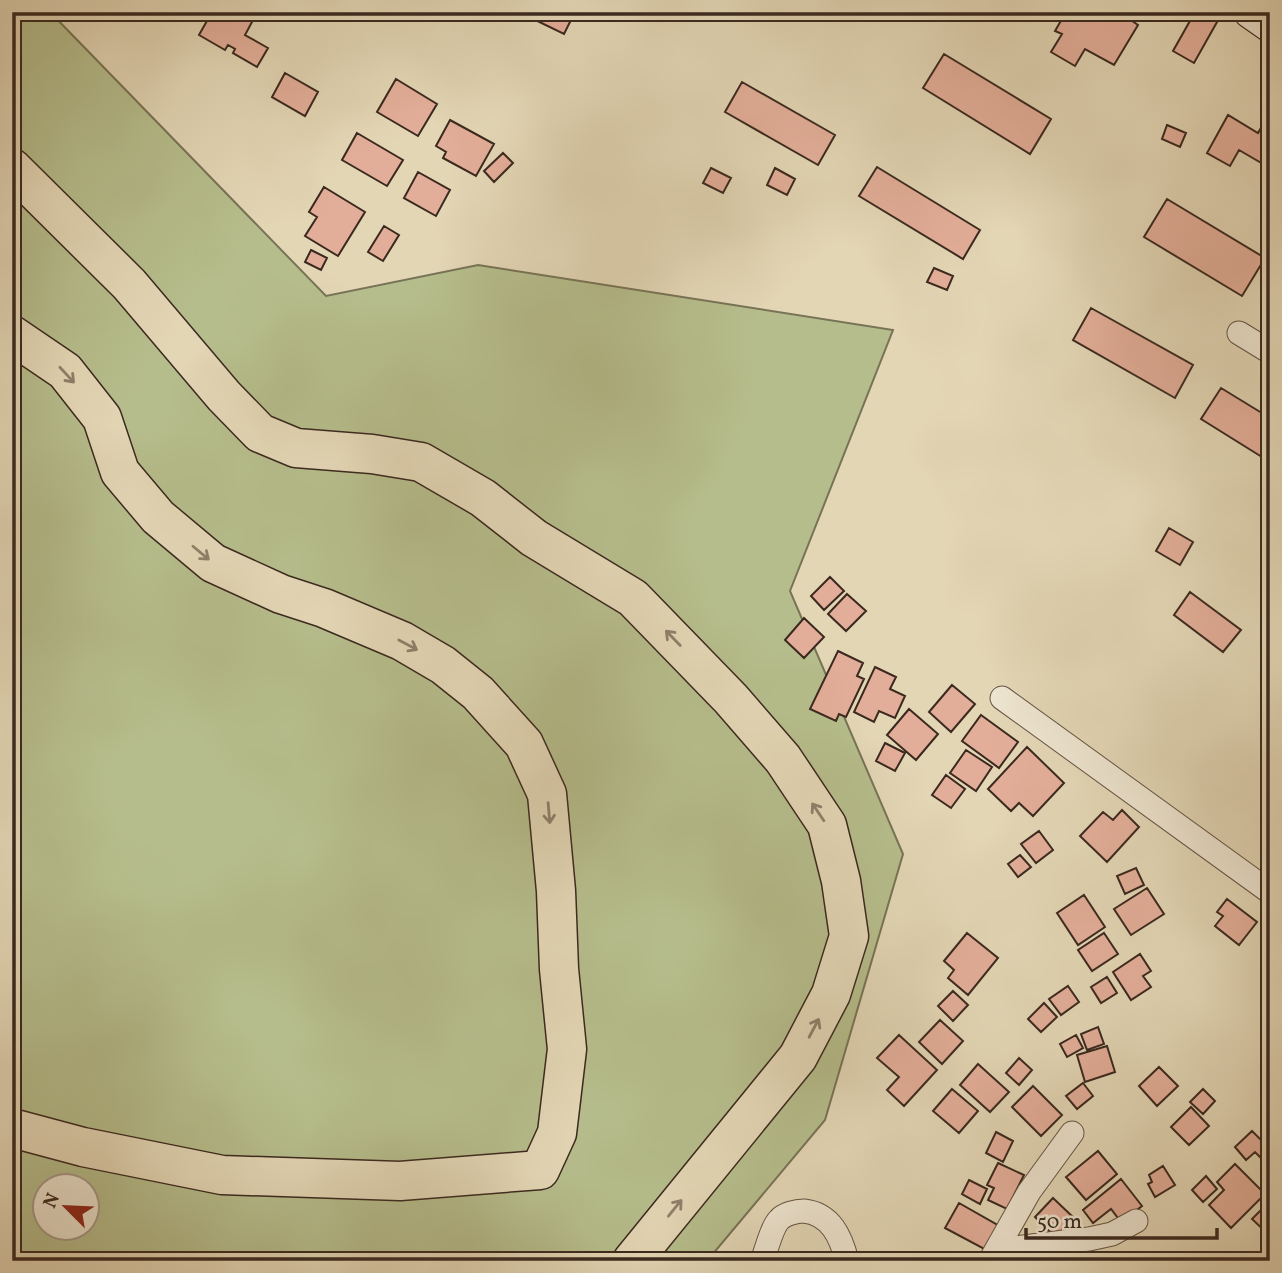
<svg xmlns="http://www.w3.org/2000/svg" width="1282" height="1273" font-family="Vollkorn,serif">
	<rect width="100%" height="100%" fill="#e3d6b5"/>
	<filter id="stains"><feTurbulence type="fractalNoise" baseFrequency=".00286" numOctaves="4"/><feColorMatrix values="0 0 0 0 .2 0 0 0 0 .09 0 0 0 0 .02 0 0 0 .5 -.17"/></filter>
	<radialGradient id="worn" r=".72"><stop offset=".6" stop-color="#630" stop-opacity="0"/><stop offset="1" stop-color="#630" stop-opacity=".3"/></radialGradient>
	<!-- green -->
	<path fill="#b6bd8c" stroke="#787356" stroke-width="2" fill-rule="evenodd" d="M12 12H50L326 296 478 265 893 330 790 591 903 854 825 1120 707 1261H12ZM46 1186H88V1228H46Z"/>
	<!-- building -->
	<path fill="#e3ae99" stroke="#3b291f" stroke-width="2" d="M212 12H241L253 20 245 35 268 48 257 67 233 53 235 49 228 45 225 50 199 35Z
		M527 12H575L564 34 525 15Z
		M1066 12H1119L1138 25 1114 65 1085 49 1075 66 1051 52 1062 34 1055 31Z
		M1195 12H1200L1217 22 1194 63 1173 51Z
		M944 54 1051 119 1030 154 923 88Z
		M285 73 318 92 305 116 272 97Z
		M396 79 437 104 418 136 377 112Z
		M742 82 835 135 818 165 725 112Z
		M1270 112V168L1239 150 1230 166 1207 153 1228 115 1258 133Z
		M450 120 494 144 476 176 443 158 446 152 436 146Z
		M1167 125 1186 133 1180 147 1162 139Z
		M357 133 403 160 387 186 342 160Z
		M503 153 513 163 494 182 484 171Z
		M877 167 980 230 963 259 859 196Z
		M711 168 731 178 723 193 703 183Z
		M775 168 795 179 787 195 767 185Z
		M418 172 450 190 436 216 404 198Z
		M324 187 365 212 338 256 305 236 317 217 309 212Z
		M1167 199 1265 258 1242 296 1144 237Z
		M384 226 399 235 383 261 368 252Z
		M311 250 327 258 321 270 305 262Z
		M934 268 953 276 947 290 927 282Z
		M1091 308 1193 365 1175 398 1073 340Z
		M1221 388 1270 418V462L1201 419Z
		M1169 528 1193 542 1180 565 1156 551Z
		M830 577 844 591 824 610 811 596Z
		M1190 592 1241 630 1223 652 1174 615Z
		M847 594 866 611 846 631 828 614Z
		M804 618 824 637 804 658 785 640Z
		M838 651 863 663 857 676 864 679 846 717 839 714 836 721 810 709Z
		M875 667 896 677 890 689 905 696 895 718 879 711 874 722 854 712Z
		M952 685 975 704 951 732 929 712Z
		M909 709 938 734 916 760 887 735Z
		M981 715 1018 742 999 768 962 741Z
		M885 743 905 753 895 771 876 761Z
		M1027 747 1064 783 1033 816 1019 803 1011 811 988 789Z
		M966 750 992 767 976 791 950 773Z
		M946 775 965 789 951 808 932 795Z
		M1122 810 1139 827 1107 862 1080 836 1103 812 1113 820Z
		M1039 831 1053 850 1036 863 1021 844Z
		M1020 855 1031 867 1018 877 1008 864Z
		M1136 868 1144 885 1125 894 1117 876Z
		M1147 888 1164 914 1131 935 1114 909Z
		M1084 895 1105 927 1078 945 1057 913Z
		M1227 899 1257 922 1239 945 1215 926 1223 916 1217 912Z
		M967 933 998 958 968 995 948 978 954 970 944 961Z
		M1104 933 1118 954 1092 971 1078 950Z
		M1140 954 1151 971 1143 976 1151 987 1131 1000 1113 972Z
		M1107 977 1117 993 1101 1003 1091 987Z
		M1068 986 1079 1002 1061 1015 1049 999Z
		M953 991 968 1005 953 1021 938 1006Z
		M1044 1003 1057 1017 1041 1032 1028 1019Z
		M940 1020 963 1041 942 1064 919 1042Z
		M1098 1027 1104 1044 1087 1050 1081 1034Z
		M899 1035 937 1070 904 1106 887 1090 899 1077 877 1058Z
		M1076 1035 1083 1048 1067 1057 1060 1044Z
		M1107 1046 1115 1072 1085 1082 1077 1055Z
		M1019 1058 1032 1070 1019 1085 1006 1073Z
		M978 1064 1009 1092 990 1112 960 1085Z
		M1159 1067 1178 1086 1157 1106 1139 1086Z
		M1083 1083 1093 1096 1077 1109 1066 1096Z
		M1033 1086 1062 1115 1041 1136 1012 1107Z
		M952 1089 978 1111 959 1133 933 1111Z
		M1203 1089 1215 1101 1203 1114 1190 1102Z
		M1191 1107 1209 1126 1189 1145 1171 1127Z
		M1252 1131 1261 1140 1265 1137 1270 1142V1147L1260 1157 1255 1152 1246 1160 1235 1147Z
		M996 1132 1013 1141 1003 1162 986 1153Z
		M1098 1151 1117 1174 1086 1200 1066 1177Z
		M998 1163 1024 1175 1007 1209 988 1200 994 1188 987 1185Z
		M1235 1164 1265 1194 1231 1228 1209 1205 1224 1190 1217 1182Z
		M1163 1166 1175 1185 1155 1197 1148 1184 1152 1182 1149 1175Z
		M1206 1176 1217 1189 1203 1202 1192 1190Z
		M1121 1179 1142 1206 1121 1222 1111 1209 1093 1223 1083 1210Z
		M969 1180 987 1189 980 1204 962 1194Z
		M1053 1198 1074 1218 1055 1237 1035 1217Z
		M1270 1201V1236L1252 1219Z
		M959 1203 1001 1227 988 1251 945 1228Z"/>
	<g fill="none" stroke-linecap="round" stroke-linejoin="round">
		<!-- street casing -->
		<g stroke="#655444" stroke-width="25">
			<path id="street" d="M1239 333 1270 352
				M1002 698 1270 892
				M997 1250 1089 1239 1112 1234 1136 1221
				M762 1261C766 1251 772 1227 779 1220 784 1214 796 1211 804 1211 831 1214 841 1237 847 1261
				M990 1261 1029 1192 1072 1133"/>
		</g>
		<!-- secondary casing -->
		<g stroke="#3b291f" stroke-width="34">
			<path id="secondary" d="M1250 12 1270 26"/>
		</g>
		<!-- highway casing -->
		<g stroke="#3b291f" stroke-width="41">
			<path id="highway" d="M12 168 129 284 224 396 260 433 296 448 372 454 421 462 483 498 534 538 633 598 731 699 783 759 827 825 841 881 849 936 831 994 798 1057 632 1261
				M12 335 65 371 102 418 120 472 158 517 213 563 281 594 324 608 402 641 443 665 478 693 524 744 547 794 556 891 559 969 567 1049 557 1133 540 1170 400 1181 222 1175 83 1147 12 1128"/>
		</g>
		<!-- street -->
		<use href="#street" stroke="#ede4cf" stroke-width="23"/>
		<!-- secondary -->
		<use href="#secondary" stroke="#ede4cf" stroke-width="32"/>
		<!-- highway -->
		<use href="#highway" stroke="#e3d6b5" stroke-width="38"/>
	</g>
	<!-- one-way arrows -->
	<defs><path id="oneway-shaft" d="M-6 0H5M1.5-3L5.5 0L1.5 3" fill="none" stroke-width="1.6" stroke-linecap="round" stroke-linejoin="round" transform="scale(1.75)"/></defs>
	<g stroke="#8f806a">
		<use href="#oneway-shaft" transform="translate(67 375) rotate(47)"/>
		<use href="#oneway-shaft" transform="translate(201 553) rotate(40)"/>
		<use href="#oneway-shaft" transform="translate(673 638) rotate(-134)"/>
		<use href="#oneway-shaft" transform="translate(408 645) rotate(28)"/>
		<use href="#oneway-shaft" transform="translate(818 812) rotate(-124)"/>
		<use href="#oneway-shaft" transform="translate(549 813) rotate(85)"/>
		<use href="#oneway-shaft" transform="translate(814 1028) rotate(-62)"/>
		<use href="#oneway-shaft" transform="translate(675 1208) rotate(-51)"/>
	</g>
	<!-- margin -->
	<rect width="1282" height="1273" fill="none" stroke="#e3d6b5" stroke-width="42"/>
	<rect x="14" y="14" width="1254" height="1245" fill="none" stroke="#3b291f" stroke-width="3.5"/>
	<rect x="21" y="21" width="1240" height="1231" fill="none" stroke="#3b291f" stroke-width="2"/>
	<!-- north arrow -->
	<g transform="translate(66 1207) rotate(294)"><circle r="33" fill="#ede4cf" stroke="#a69989" stroke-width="2"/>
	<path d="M0-5L12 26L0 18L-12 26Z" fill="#8f2418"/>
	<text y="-10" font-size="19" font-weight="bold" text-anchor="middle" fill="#3b291f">N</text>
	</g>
	<!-- scale -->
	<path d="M1026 1228v10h191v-10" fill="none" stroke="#3b291f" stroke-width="3.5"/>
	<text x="1037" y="1228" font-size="21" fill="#3b291f" stroke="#ede4cf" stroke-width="5" paint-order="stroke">50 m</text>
	<rect width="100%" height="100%" filter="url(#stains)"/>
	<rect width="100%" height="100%" fill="url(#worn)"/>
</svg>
